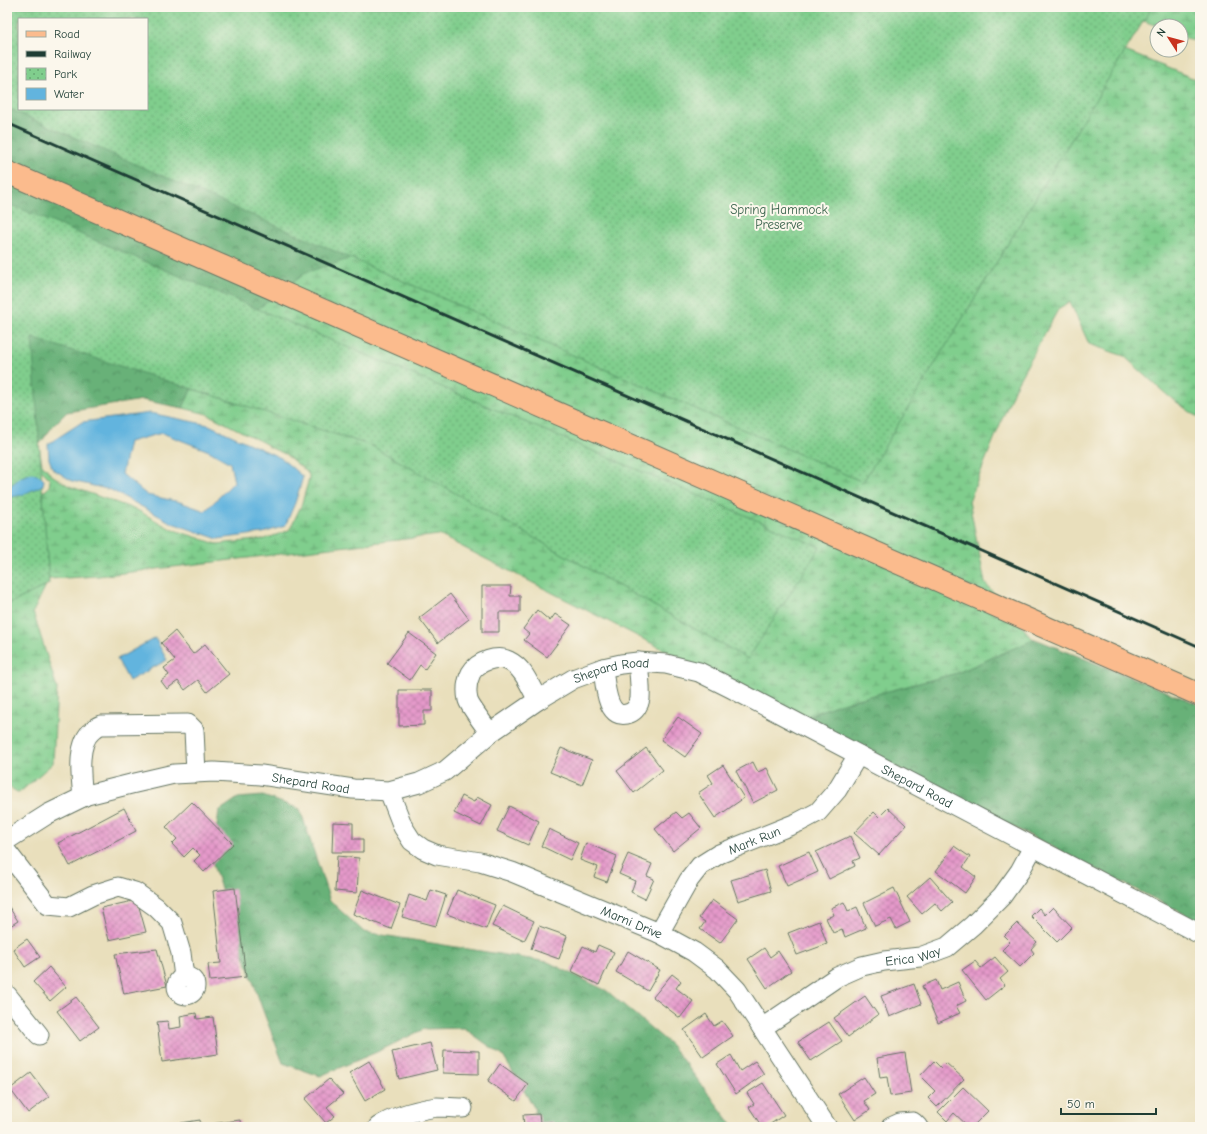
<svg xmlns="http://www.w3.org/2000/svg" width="1207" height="1134" font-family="'Comic Neue',sans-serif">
	<defs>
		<pattern id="forest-crowns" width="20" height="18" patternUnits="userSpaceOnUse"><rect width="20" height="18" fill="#68b178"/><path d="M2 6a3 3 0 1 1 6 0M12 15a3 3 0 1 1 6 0" fill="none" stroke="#559163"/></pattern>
		<pattern id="wetland-marsh" width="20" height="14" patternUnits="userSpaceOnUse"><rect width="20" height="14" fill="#80ce8d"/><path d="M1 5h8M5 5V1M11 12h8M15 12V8" fill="none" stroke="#68a874"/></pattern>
		<pattern id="park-dots" width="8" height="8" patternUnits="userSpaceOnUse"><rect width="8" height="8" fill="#80ce8d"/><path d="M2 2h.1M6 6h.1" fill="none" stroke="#68a874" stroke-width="1.8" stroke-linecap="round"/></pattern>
		<pattern id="building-cross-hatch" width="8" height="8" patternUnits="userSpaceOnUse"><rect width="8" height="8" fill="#e599ca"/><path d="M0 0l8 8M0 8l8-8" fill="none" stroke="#b97ea5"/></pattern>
	</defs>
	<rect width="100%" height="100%" fill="#fbf7ec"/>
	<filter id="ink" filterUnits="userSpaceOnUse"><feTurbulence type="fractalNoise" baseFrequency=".025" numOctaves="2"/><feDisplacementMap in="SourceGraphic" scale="8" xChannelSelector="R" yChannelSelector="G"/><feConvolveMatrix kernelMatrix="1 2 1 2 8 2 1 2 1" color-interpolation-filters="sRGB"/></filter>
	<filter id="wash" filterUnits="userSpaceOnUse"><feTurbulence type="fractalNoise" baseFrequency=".012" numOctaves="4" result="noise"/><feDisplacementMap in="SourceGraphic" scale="16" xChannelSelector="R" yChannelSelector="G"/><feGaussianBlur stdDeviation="0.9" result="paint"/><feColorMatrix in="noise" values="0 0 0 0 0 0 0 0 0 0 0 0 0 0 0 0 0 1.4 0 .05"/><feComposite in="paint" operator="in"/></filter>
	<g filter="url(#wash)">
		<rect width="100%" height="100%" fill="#e9dfbc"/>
		<!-- forest -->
		<path fill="url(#forest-crowns)" stroke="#447756" fill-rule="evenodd" d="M7 7H470L361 255 287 287 7 165ZM19 19H147V109H19Z
			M7 179 275 296 200 370 183 408 142 400 67 412 53 426 39 445 7 417Z
			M1035 639 1200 705V922L864 751 801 718 839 704 957 673Z
			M263 796 300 809 330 901 364 932 548 962 607 991 671 1045 734 1127H535V1109L503 1056 464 1028 424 1029 377 1052 320 1076 283 1063 262 1008 212 862 219 811 238 798Z"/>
		<!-- wetland -->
		<path fill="url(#wetland-marsh)" stroke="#508660" d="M1015 7 1200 81V416H1196L1167 395 1124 356 1089 344 1070 302 1059 308 1016 385 969 501 985 583 1000 600 287 287 307 272 361 255Z
			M1108 7H1200V43L1181 36V26H1157Z
			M275 296 1020 624 1032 638 1035 639 957 673 839 704 801 718 692 664 439 535 98 576 49 579 33 612 57 688 53 763 19 793 7 786V504L25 501 46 490 49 487 50 481 49 478 42 471 31 467 39 445 42 464 46 468 50 474 69 486 137 510 171 529 217 544 265 539 287 531 290 529 301 506 309 479V475L307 472 285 454 269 447 268 445 207 414 183 408 200 370 228 331Z"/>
		<!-- park -->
		<path fill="url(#park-dots)" stroke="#508660" fill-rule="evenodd" d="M7 7H1152L863 482 7 108ZM19 19H147V109H19Z
			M7 203 820 547 748 659 372 446 32 338 49 584 7 605Z"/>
		<!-- water -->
		<path fill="#62b4de" stroke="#407889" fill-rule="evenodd" d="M150 413 209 425 281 458 303 477 295 503 285 526 263 533 218 539 172 523 111 490 72 481 53 469 49 459 48 444 82 422ZM162 433 209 451 230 463 234 482 205 511 180 502 147 495 122 474 129 442Z
			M32 473 40 476 44 480 43 485 22 495 7 498V484L10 486 21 477Z
			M155 638 167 660 129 681 117 659Z"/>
		<g id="blocks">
			<!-- building -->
			<path fill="url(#building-cross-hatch)" d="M482 586H511L510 596H520V612H499V632H482Z
				M450 594 469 619 438 643 419 618Z
				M537 610 550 621 555 614 571 625 547 657 524 640 529 634 523 629Z
				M175 631 193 654 205 644 229 674 207 692 198 680 185 690 178 681 167 689 161 681 169 675 164 668 175 660 161 643Z
				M409 633 436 653 425 669 420 665 410 680 387 663Z
				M399 690H432V711H424V725L399 726Z
				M678 717 702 734 685 757 661 740Z
				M561 748 592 760 582 785 550 772Z
				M646 748 663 770 634 793 617 771Z
				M753 762 758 772 767 768 778 790 753 803 736 771Z
				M723 765 744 798 715 818 698 793 713 783 708 775Z
				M462 796 474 802 477 797 492 805 481 826 454 813Z
				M192 802 233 844 204 872 194 861 200 855 193 848 184 857 172 844 177 839 166 827Z
				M509 806 539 821 528 845 497 831Z
				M124 808 136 831 70 866 58 843Z
				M888 808 906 825 879 855 854 833 874 812 879 817Z
				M676 812 682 818 689 813 701 828 673 851 655 829Z
				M333 822 353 823V839H363V852H332Z
				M549 829 578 843 570 860 541 846Z
				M850 836 860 858 853 861 855 866 829 879 816 852Z
				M586 843 617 856 607 882 594 877 598 867 580 860Z
				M954 846 970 857 963 867 976 877 965 893 936 871Z
				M809 852 818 872 787 886 778 866Z
				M628 854 652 864 647 876 654 879 645 899 631 892 635 881 619 874Z
				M337 856 359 858 357 893 335 891Z
				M765 870 771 891 738 901 731 880Z
				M930 877 952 902 942 911 935 903 922 914 907 897Z
				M235 888 246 977 210 981 208 964 221 963 213 891Z
				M894 888 910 922 896 929 891 919 875 926 864 903Z
				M362 890 400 905 391 929 353 914Z
				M431 890 446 895 436 926 402 917 409 895 427 901Z
				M457 890 495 905 486 929 447 914Z
				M137 900 146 932 109 940 101 908Z
				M712 900 738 919 720 943 700 929 705 922 699 918Z
				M844 902 848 911 857 907 866 928 845 937 842 929 833 933 826 918 834 915 831 908Z
				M7 904 18 921 7 928Z
				M503 906 534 921 524 941 492 926Z
				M1053 907 1072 927 1057 942 1031 916 1039 908 1045 915Z
				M819 921 827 944 797 955 788 933Z
				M1017 923 1037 942 1031 949 1034 953 1020 967 1002 950 1010 942 1004 936Z
				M539 926 567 936 559 959 531 949Z
				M27 939 40 957 25 967 13 949Z
				M598 945 614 952 599 985 571 971 583 946 595 952Z
				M764 948 770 957 778 951 791 971 767 988 748 959Z
				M157 949 167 986 124 994 115 954Z
				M628 951 660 970 648 991 616 972Z
				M995 957 1008 972 1000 979 1005 985 986 1000 962 970 975 961 981 968Z
				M49 967 66 987 50 1001 33 982Z
				M672 974 681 981 676 988 693 1001 680 1018 653 997Z
				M936 980 940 990 958 982 966 1001 956 1006 960 1013 938 1023 922 986Z
				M914 984 921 1004 889 1017 881 996Z
				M865 996 878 1015 848 1037 834 1018Z
				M76 997 99 1027 80 1041 57 1011Z
				M196 1013 197 1019 213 1017 218 1054 162 1062 157 1022 168 1021 169 1029 181 1027 180 1016Z
				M706 1014 714 1026 722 1021 733 1036 703 1057 684 1030Z
				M829 1022 842 1041 811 1061 798 1042Z
				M430 1043 437 1070 399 1079 392 1052Z
				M444 1050 479 1051V1074L443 1073Z
				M905 1053 911 1093 890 1096 887 1077 880 1078 877 1058Z
				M731 1055 740 1071 755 1061 764 1074 736 1094 717 1064Z
				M369 1061 385 1089 365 1101 349 1073Z
				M934 1061 941 1068 946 1063 964 1079 937 1107 928 1098 935 1091 920 1076Z
				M500 1064 528 1084 516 1101 488 1081Z
				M31 1073 49 1097 28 1113 10 1089Z
				M864 1077 875 1094 864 1101 870 1110 855 1120 838 1094Z
				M329 1079 343 1094 327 1107 335 1116 326 1123 305 1099Z
				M763 1083 784 1115 766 1127H762L749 1107 754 1104 747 1093Z
				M963 1087 988 1111 972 1127H969L954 1113 947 1121 938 1112Z
				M539 1114 540 1123 553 1122V1127H524L523 1115Z
				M200 1120 201 1127H182L181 1123Z
				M240 1120 241 1127H211V1124Z"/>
		</g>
	</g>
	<g filter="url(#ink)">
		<use href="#blocks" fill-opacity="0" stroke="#667664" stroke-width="1"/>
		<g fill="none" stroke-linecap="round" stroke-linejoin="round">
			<!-- minor casing -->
			<g stroke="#667664" stroke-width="21">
				<g id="minor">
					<path d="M603 668C605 682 606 723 630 713 635 711 639 705 640 699 641 688 639 673 638 662"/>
					<path d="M490 733C485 726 470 707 468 700 466 691 467 681 471 673 478 661 497 655 509 661 524 668 530 687 538 700"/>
					<path id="s1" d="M389 791 403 827 412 841 423 849 437 855 480 862 512 872 659 933 694 952 717 969 737 990 827 1127"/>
					<path d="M83 797C81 778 76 743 93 730 95 728 98 726 101 725L188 724 194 730 196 773"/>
					<path id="s2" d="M7 840 48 814 87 795 131 784 174 774 214 772 261 775 353 789 389 791 419 783 445 771 490 733 538 700 573 679 603 668 621 664 638 662 666 664 699 672 731 688 1200 934"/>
					<path d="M7 852 48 905 69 907 93 895 118 887 135 892 156 907 172 923 181 953 184 977"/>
					<path id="s3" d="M659 933 689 880 700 866 719 854 799 822 818 812 837 790 858 755"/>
					<circle cx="186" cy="986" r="9"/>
					<path d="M7 995 39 1035"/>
					<path id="s4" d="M762 1028 837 977 862 966 884 961 920 957 947 947 973 925 1002 896 1020 871 1033 847"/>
					<path d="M378 1127C394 1116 418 1110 437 1107 446 1107 454 1108 463 1108"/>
					<path d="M891 1127 900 1123 913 1122 918 1127"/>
				</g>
			</g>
			<!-- major casing -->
			<g stroke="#667664" stroke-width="24">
				<path id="major" d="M7 172 1200 695"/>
			</g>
			<!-- minor -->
			<use href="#minor" stroke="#fff" stroke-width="19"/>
			<!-- major -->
			<use href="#major" stroke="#fbbb8d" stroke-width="22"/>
			<!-- rail -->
			<path stroke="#1f3d34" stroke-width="3" d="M7 123 1200 647"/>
		</g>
	</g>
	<g text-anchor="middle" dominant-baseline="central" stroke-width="4" stroke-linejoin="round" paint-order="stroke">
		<!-- park labels -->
		<g font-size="13" fill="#37614a" stroke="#fbf7ec">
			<text x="779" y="209">Spring Hammock<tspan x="779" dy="15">Preserve</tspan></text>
		</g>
		<!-- street labels -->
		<g font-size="13" fill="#1f3d34" stroke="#fbf7ec">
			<text stroke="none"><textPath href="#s2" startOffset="655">Shepard Road</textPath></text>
			<text stroke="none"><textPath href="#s2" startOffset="319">Shepard Road</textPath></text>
			<text stroke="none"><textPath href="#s2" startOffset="991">Shepard Road</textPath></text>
			<text stroke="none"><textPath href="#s3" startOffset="139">Mark Run</textPath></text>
			<text stroke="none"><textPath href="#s1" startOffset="291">Marni Drive</textPath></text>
			<text stroke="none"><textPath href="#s4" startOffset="170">Erica Way</textPath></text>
		</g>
	</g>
	<!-- margin -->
	<rect width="1207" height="1134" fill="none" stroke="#fbf7ec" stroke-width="24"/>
	<!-- legend -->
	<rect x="18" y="18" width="130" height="92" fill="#fbf7ec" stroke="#a3ada2"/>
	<rect x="26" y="31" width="20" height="6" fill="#fbbb8d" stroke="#a3ada2"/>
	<text x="54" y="38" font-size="12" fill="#1f3d34">Road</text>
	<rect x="26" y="51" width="20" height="6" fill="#1f3d34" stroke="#a3ada2"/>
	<text x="54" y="58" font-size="12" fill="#1f3d34">Railway</text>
	<rect x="26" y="68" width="20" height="12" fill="url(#park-dots)" stroke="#a3ada2"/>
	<text x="54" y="78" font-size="12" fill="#1f3d34">Park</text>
	<rect x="26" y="88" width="20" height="12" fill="#62b4de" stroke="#a3ada2"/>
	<text x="54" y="98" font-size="12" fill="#1f3d34">Water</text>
	<!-- north arrow -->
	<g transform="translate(1169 38) rotate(306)"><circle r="19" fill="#fbf7ec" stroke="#a3ada2"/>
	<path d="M0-3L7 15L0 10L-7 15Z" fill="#c8321e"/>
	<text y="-6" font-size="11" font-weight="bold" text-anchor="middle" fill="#1f3d34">N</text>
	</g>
	<!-- scale -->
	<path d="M1061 1108v6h95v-6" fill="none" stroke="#1f3d34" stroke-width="2"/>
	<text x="1067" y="1108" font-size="12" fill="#1f3d34" stroke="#fbf7ec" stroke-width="3" paint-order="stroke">50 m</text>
</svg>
